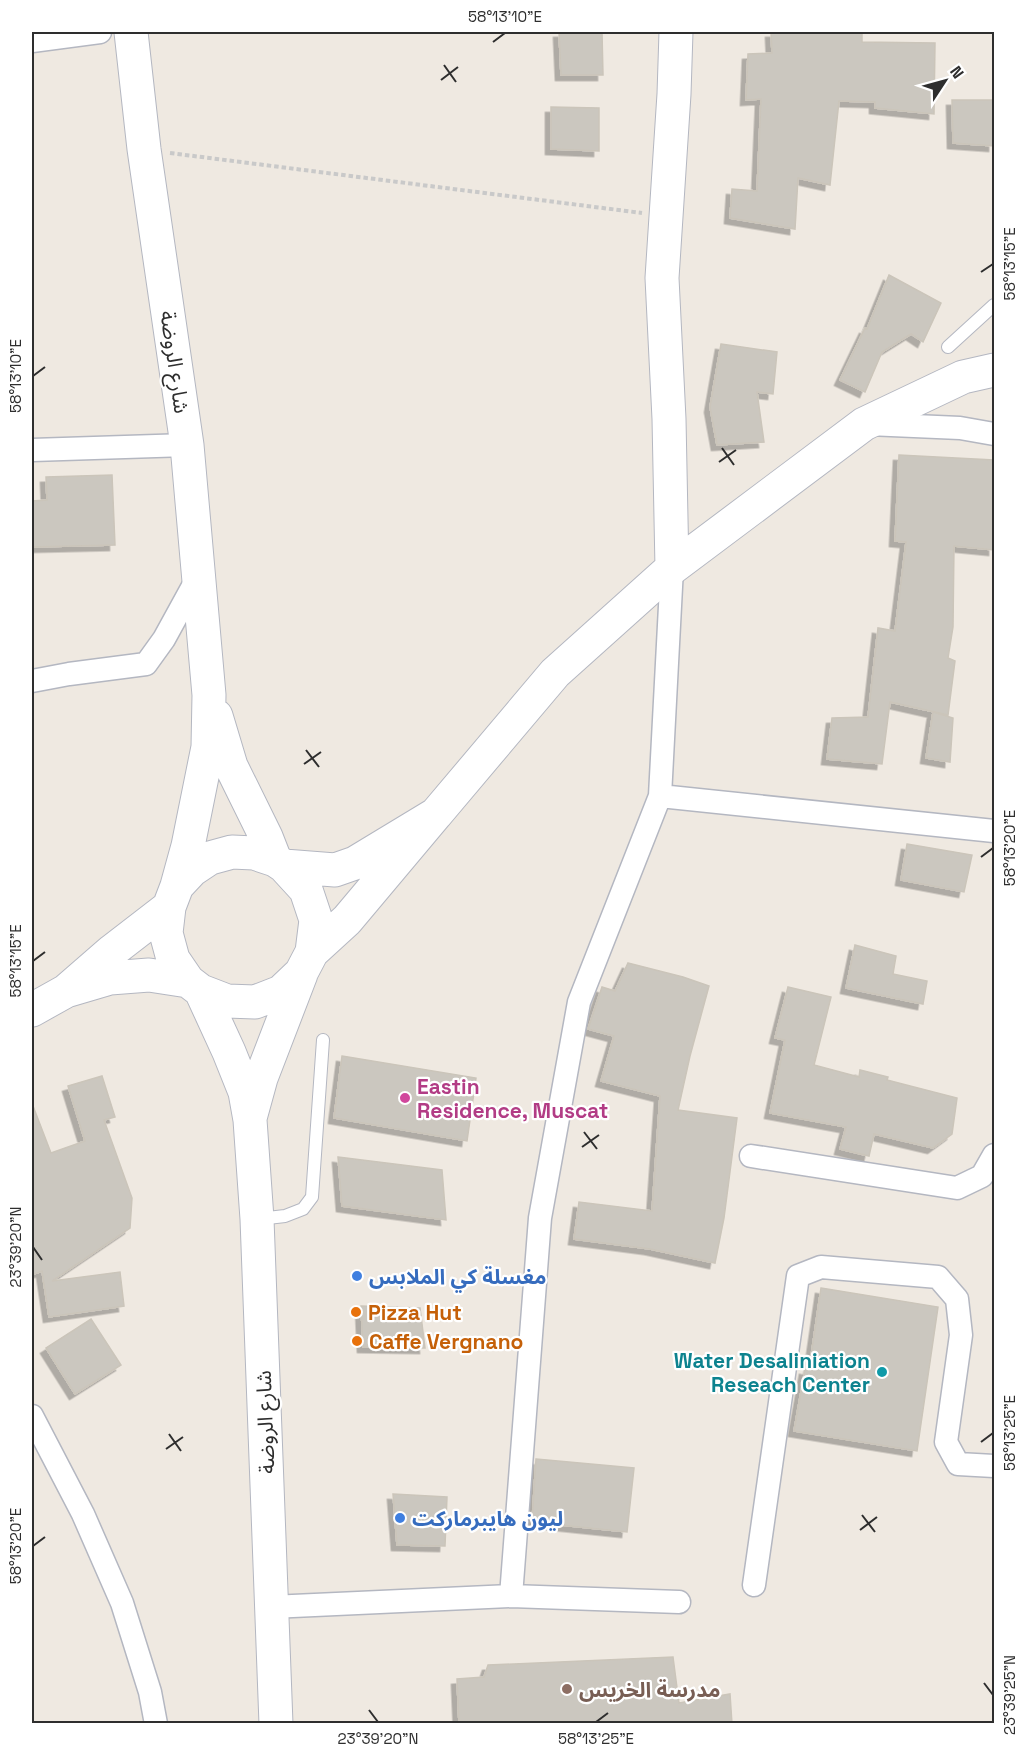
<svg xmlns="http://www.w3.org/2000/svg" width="1026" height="1755" font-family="'Space Grotesk','Noto Sans Arabic',sans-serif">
	<defs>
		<filter id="shadow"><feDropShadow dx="-5.5" dy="5.5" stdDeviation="0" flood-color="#0004"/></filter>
	</defs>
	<rect width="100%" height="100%" fill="#efe9e1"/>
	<!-- building -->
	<path fill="#cbc7bf" stroke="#cbc5ba" stroke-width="1.5" filter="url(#shadow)" d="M559 32H602L603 75H561Z
		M771 32H862V42L935 43 934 114 875 108V102L839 101 830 185 798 178 795 229 730 218 732 189 757 191 761 99 746 100 748 54 772 53Z
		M952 100H994V146L953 143Z
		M551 107 599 108V151L551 149Z
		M889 275 941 303 923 342 911 334 882 352 865 392 840 380 865 328 867 329Z
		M721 344 777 352 773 394 757 392 764 442 717 445 710 407Z
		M899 455 994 460V550L954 546 953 627 948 658 955 661 948 715 890 702 882 764 827 759 832 718 868 717 878 628 895 631 906 542 895 541Z
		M112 475 115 545 32 547V501L47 500 46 477Z
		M933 712 953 718 950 762 926 758Z
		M907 844 972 855 964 892 901 880Z
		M855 945 896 956 893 974 927 981 923 1004 846 988Z
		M628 963 683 977 709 986 690 1056 678 1110 737 1118 724 1218 715 1263 650 1249 574 1239 579 1202 652 1211 660 1096 601 1081 614 1036 588 1029 602 987 615 991Z
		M788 987 831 997 814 1065 859 1077 860 1070 888 1077 887 1080 957 1098 952 1134 933 1148 874 1134 869 1156 840 1149 846 1127 770 1113 785 1040 775 1038Z
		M342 1056 476 1078 467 1141 334 1118Z
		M102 1076 115 1117 104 1120 132 1198 130 1228 52 1281 120 1272 124 1306 49 1317 42 1271 32 1275V1106H33L51 1153 85 1141 68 1086Z
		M338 1157 442 1170 446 1220 342 1206Z
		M821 1288 938 1307 917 1451 794 1431 805 1369 809 1370Z
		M361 1306 420 1308 425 1348 363 1347Z
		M91 1319 121 1365 75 1394 46 1348Z
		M536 1459 634 1468 627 1532 532 1522Z
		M393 1494 447 1497 445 1546 397 1545Z
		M673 1657 679 1703 730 1694 732 1724H459L457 1679 484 1677 488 1665Z"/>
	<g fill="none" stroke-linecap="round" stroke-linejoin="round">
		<!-- lane casing -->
		<g stroke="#b4b7c1" stroke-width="14">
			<path id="lane" d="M948 347 994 305
				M259 1219 285 1216 303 1209 312 1197 323 1040"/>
		</g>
		<!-- street casing -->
		<g stroke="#b4b7c1" stroke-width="25">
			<path id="street" d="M32 41 100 32
				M868 424 960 428 994 434
				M32 450 187 445
				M32 681 69 674 146 664 164 639 198 577
				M660 796 994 831
				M751 1156 957 1188 982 1176 994 1155
				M32 1416 83 1514 122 1603 150 1692 156 1724
				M754 1585 798 1276 821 1267 938 1277 957 1299 961 1335 946 1442 958 1464 994 1466
				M511 1596 540 1218 579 1002 660 796 672 568
				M271 1607 511 1596 679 1602"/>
		</g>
		<!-- secondary casing -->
		<g stroke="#b4b7c1" stroke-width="35">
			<path id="secondary" d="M131 32 144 149 187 445 209 695 208 747 188 846 177 886
				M672 568 669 419 662 278 674 94 676 32
				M216 716 231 766 266 837 275 860
				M436 814 555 673 672 568 864 424 963 377 994 370
				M284 866 306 890 316 920 312 952 301 973 281 992 255 1002 227 1001 201 991 188 981 173 959 166 933 169 907 177 886 192 870 210 858 232 852 254 853 275 860 284 866 335 870 355 863 436 814 347 920 312 952
				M169 907 112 951 66 991 110 978 149 975 188 981
				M201 991 229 1052 245 1092 250 1120 257 1219 276 1724
				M32 1010 66 991
				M250 1118 261 1078 301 974"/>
		</g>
		<!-- path -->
		<path stroke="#c9c9c9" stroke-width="4" stroke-dasharray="4.5 3" stroke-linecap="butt" d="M170 153 642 213"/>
		<!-- lane -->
		<use href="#lane" stroke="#fff" stroke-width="12"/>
		<!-- street -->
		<use href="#street" stroke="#fff" stroke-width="22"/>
		<!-- secondary -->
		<use href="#secondary" stroke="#fff" stroke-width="33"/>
	</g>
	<!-- ticks -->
	<path fill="none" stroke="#2e2e2e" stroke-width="2" d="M493 42 505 33M444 65 456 82M441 80 458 67M981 272 993 264M33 376 45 367M722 448 734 465M719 462 736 450M306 750 319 767M304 764 321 752M981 857 993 848M33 961 45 952M584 1132 597 1149M582 1147 599 1135M33 1247 42 1260M169 1434 181 1451M981 1442 993 1433M166 1449 183 1437M862 1515 875 1532M860 1530 877 1517M33 1546 45 1537M984 1683 993 1695M369 1710 378 1722M596 1722 608 1713"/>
	<!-- markers -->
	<circle fill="#d1479c" stroke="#fff" stroke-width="2" cx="405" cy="1098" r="6"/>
	<g fill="#3f7fe0" stroke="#fff" stroke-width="2">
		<circle cx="357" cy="1276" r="6"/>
		<circle cx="400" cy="1518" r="6"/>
	</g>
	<g fill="#e8710a" stroke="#fff" stroke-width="2">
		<circle cx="356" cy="1312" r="6"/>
		<circle cx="357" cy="1341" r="6"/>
	</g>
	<circle fill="#0f9aa8" stroke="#fff" stroke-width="2" cx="882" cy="1372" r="6"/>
	<circle fill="#8d6e63" stroke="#fff" stroke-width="2" cx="567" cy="1689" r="6"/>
	<g text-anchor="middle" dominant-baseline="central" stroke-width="4.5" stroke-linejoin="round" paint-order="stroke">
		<!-- street labels -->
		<g font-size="21" fill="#2e2e2e" stroke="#fff">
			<text transform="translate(175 362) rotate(82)">شارع الروضة</text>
			<text transform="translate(265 1422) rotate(-92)">شارع الروضة</text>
		</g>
		<!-- hotel labels -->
		<g font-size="21" font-weight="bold" fill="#b23c85" stroke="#fff" text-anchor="start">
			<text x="417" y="1086">Eastin<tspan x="417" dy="24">Residence, Muscat</tspan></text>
		</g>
		<!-- shop labels -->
		<g font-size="21" font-weight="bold" fill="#366cbe" stroke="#fff" text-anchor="start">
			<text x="369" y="1276">مغسلة كي الملابس</text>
			<text x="412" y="1518">ليون هايبرماركت</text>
		</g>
		<!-- food labels -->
		<g font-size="21" font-weight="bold" fill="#c56008" stroke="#fff" text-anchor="start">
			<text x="368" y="1312">Pizza Hut</text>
			<text x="369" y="1341">Caffe Vergnano</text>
		</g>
		<!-- culture labels -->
		<g font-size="21" font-weight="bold" fill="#0d838f" stroke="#fff" text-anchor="end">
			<text x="870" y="1360">Water Desaliniation<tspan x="870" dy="24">Reseach Center</tspan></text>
		</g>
		<!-- education labels -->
		<g font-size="21" font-weight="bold" fill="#785e54" stroke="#fff" text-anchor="start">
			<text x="579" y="1689">مدرسة الخريس</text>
		</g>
	</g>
	<!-- border -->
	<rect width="1026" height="1755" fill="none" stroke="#ffffff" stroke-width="66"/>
	<!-- north arrow -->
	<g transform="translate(945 81) rotate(54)" stroke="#ffffff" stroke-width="4.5" paint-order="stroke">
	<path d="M0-4.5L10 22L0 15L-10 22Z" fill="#2e2e2e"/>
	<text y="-9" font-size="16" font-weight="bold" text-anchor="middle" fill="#2e2e2e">N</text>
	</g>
	<rect x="33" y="33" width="960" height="1689" fill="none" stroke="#2e2e2e" stroke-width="2"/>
	<g font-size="15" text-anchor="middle" fill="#2e2e2e">
		<text x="505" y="22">58°13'10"E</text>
		<text transform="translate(1010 264) rotate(-90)" y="5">58°13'15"E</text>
		<text transform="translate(16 376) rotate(-90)" y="5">58°13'10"E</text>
		<text transform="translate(1010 848) rotate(-90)" y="5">58°13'20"E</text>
		<text transform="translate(16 961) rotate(-90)" y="5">58°13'15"E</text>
		<text transform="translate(16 1247) rotate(-90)" y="5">23°39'20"N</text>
		<text transform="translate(1010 1433) rotate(-90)" y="5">58°13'25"E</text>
		<text transform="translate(16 1546) rotate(-90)" y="5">58°13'20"E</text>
		<text transform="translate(1010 1695) rotate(-90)" y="5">23°39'25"N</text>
		<text x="378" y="1744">23°39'20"N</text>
		<text x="596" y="1744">58°13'25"E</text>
	</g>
</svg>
